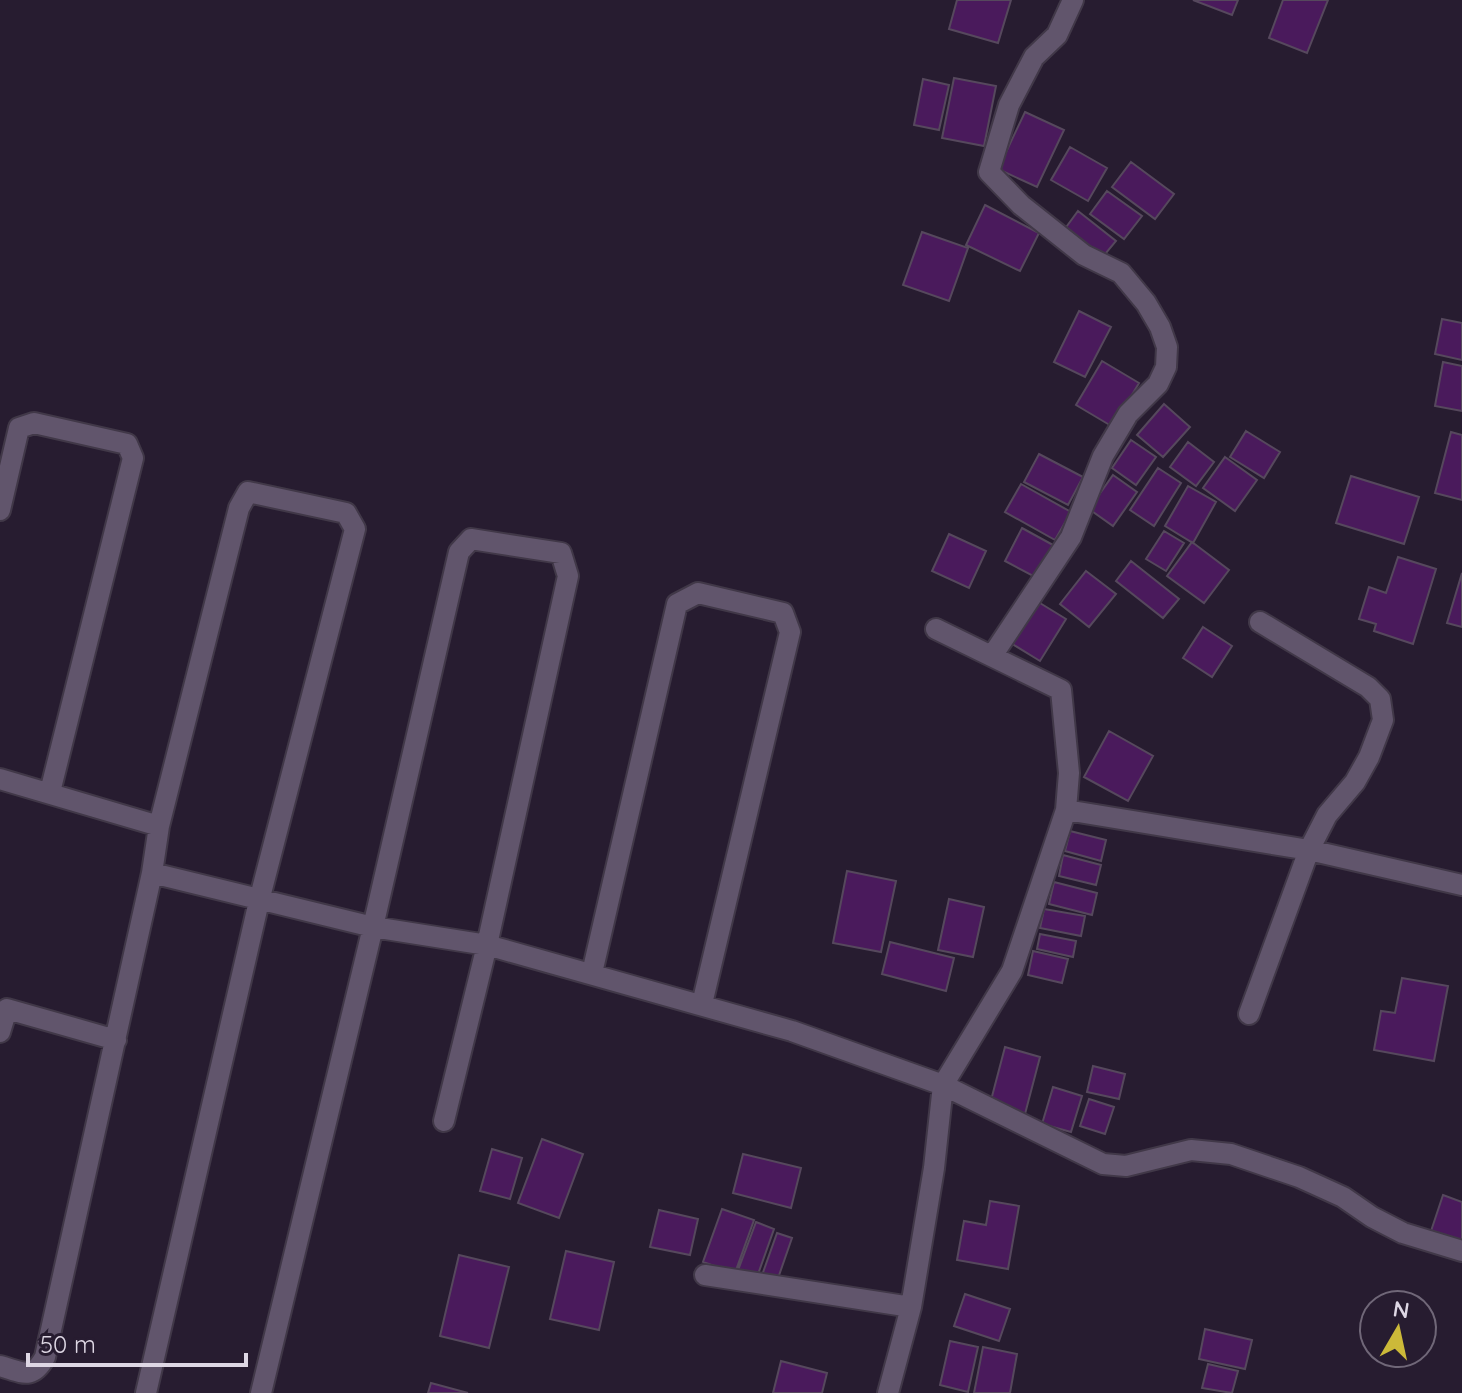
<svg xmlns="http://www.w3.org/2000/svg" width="1462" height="1393" font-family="Quicksand,sans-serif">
	<rect width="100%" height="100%" fill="#271c30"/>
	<!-- building -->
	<path fill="#4a1a5c" stroke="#56485d" stroke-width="2" d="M957 0H1011L998 43 949 29Z
		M1193 0H1238L1232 15Z
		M1283 0H1328L1307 53 1269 38Z
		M954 78 996 86 984 146 942 138Z
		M923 79 949 85 939 130 914 125Z
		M1025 112 1064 130 1037 187 998 169Z
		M1070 147 1107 168 1088 201 1051 180Z
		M1131 162 1174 194 1155 219 1112 187Z
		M1107 191 1142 216 1124 239 1090 214Z
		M985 205 1039 233 1020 271 966 245Z
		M1078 211 1116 241 1101 259 1064 230Z
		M922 232 968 248 949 301 903 285Z
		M1079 311 1111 327 1085 377 1054 362Z
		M1442 319 1462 323V360L1435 354Z
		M1102 361 1139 383 1113 427 1076 405Z
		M1443 362 1462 366V411L1435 406Z
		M1164 404 1190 427 1163 457 1137 435Z
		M1246 431 1280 452 1264 478 1230 457Z
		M1451 432 1462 435V500L1435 493Z
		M1131 440 1156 457 1136 485 1112 468Z
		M1188 442 1214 462 1196 486 1170 467Z
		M1039 454 1083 477 1068 505 1024 482Z
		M1225 457 1257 480 1235 511 1203 488Z
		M1158 468 1181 483 1154 526 1130 510Z
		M1113 475 1137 492 1113 526 1089 509Z
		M1351 476 1419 497 1404 544 1336 523Z
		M1021 484 1071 512 1055 540 1005 512Z
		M1188 486 1216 502 1193 543 1165 526Z
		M1022 528 1053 545 1035 577 1005 561Z
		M1164 531 1184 543 1166 571 1146 559Z
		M949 534 986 551 969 588 932 571Z
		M1192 542 1229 570 1204 603 1167 576Z
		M1398 557 1436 569 1413 644 1374 631 1376 624 1359 619 1369 587 1386 593Z
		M1131 561 1179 599 1163 618 1116 581Z
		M1086 571 1116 594 1089 627 1060 604Z
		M1462 573V627L1447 623Z
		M1035 600 1066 619 1040 661 1009 642Z
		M1203 627 1232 646 1212 677 1183 658Z
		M1109 731 1153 756 1128 801 1084 777Z
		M1070 831 1106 840 1101 861 1065 851Z
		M1063 855 1101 865 1096 885 1059 876Z
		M847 871 896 881 881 952 833 943Z
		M1054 882 1097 893 1092 915 1049 904Z
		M949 899 984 907 973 957 938 950Z
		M1044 909 1085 916 1081 936 1040 928Z
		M1040 934 1076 941 1073 957 1037 949Z
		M890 942 954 958 946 991 882 974Z
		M1033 951 1068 959 1062 983 1028 975Z
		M1402 978 1448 986 1434 1061 1374 1050 1381 1011 1395 1013Z
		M1005 1047 1040 1057 1025 1114 990 1104Z
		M1093 1066 1125 1074 1119 1099 1087 1092Z
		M1053 1087 1082 1096 1071 1132 1042 1124Z
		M1089 1099 1114 1107 1105 1134 1080 1126Z
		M542 1139 583 1154 559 1218 518 1203Z
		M492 1149 522 1158 510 1199 480 1191Z
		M743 1154 801 1168 791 1208 733 1193Z
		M1443 1195 1462 1202V1241L1431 1231Z
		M990 1201 1019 1206 1008 1269 957 1260 964 1221 986 1225Z
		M722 1209 754 1220 735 1273 703 1262Z
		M659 1210 698 1219 690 1255 650 1247Z
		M756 1222 774 1229 756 1280 737 1273Z
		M777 1233 792 1238 776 1284 761 1278Z
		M566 1251 614 1262 599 1330 550 1319Z
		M459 1255 509 1267 489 1348 440 1336Z
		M965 1294 1010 1309 999 1341 954 1326Z
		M1205 1329 1252 1340 1245 1369 1199 1359Z
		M950 1341 978 1347 968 1392 940 1385Z
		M983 1347 1017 1354 1010 1393H974Z
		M781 1361 827 1373 822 1393H773Z
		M1208 1364 1238 1371 1232 1393 1202 1388Z
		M431 1383 468 1393H428Z"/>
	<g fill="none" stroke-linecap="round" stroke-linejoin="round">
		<!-- minor casing -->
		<g stroke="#413848" stroke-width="24">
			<path id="minor" d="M0 510 19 428 34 423 127 444 133 458 50 792
				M936 629 1061 690 1069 773 1066 810 1309 850 1462 885
				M992 656 1071 537 1103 456 1128 414 1158 384 1166 367 1167 347 1160 327 1146 303 1121 273 1084 255 1021 205 989 172 1009 105 1034 57 1057 35 1073 0
				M0 779 159 826
				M152 873 373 927 487 945 792 1031 943 1085 1103 1164 1126 1166 1191 1150 1231 1154 1299 1177 1343 1197 1372 1217 1403 1233 1462 1251
				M592 973 677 604 698 593 783 613 790 632 702 1004
				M1249 1014 1309 850 1327 815 1355 782 1369 757 1383 720 1380 699 1368 687 1260 622
				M0 1032 7 1009 116 1040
				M705 1275 911 1307 888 1393
				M911 1307 934 1168 943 1085 1012 971 1066 810
				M0 1366C22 1372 32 1381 45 1357L152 873 159 826 239 508 248 492 346 513 355 529 259 901 146 1393
				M261 1393 373 927 459 552 471 539 561 553 568 576 487 945 444 1121"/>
		</g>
		<!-- minor -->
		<use href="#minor" stroke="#61556c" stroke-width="20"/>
	</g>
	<!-- north arrow -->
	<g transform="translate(1398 1329) rotate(9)"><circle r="38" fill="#271c30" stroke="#706778" stroke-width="2"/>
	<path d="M0-6L14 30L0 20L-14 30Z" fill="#ccb939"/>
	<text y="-12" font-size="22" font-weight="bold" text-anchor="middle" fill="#ded7e4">N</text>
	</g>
	<!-- scale -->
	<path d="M28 1353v12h218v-12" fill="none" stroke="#ded7e4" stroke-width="4"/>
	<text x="40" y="1353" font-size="24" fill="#ded7e4" stroke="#271c30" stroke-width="6" paint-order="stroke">50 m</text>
</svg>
